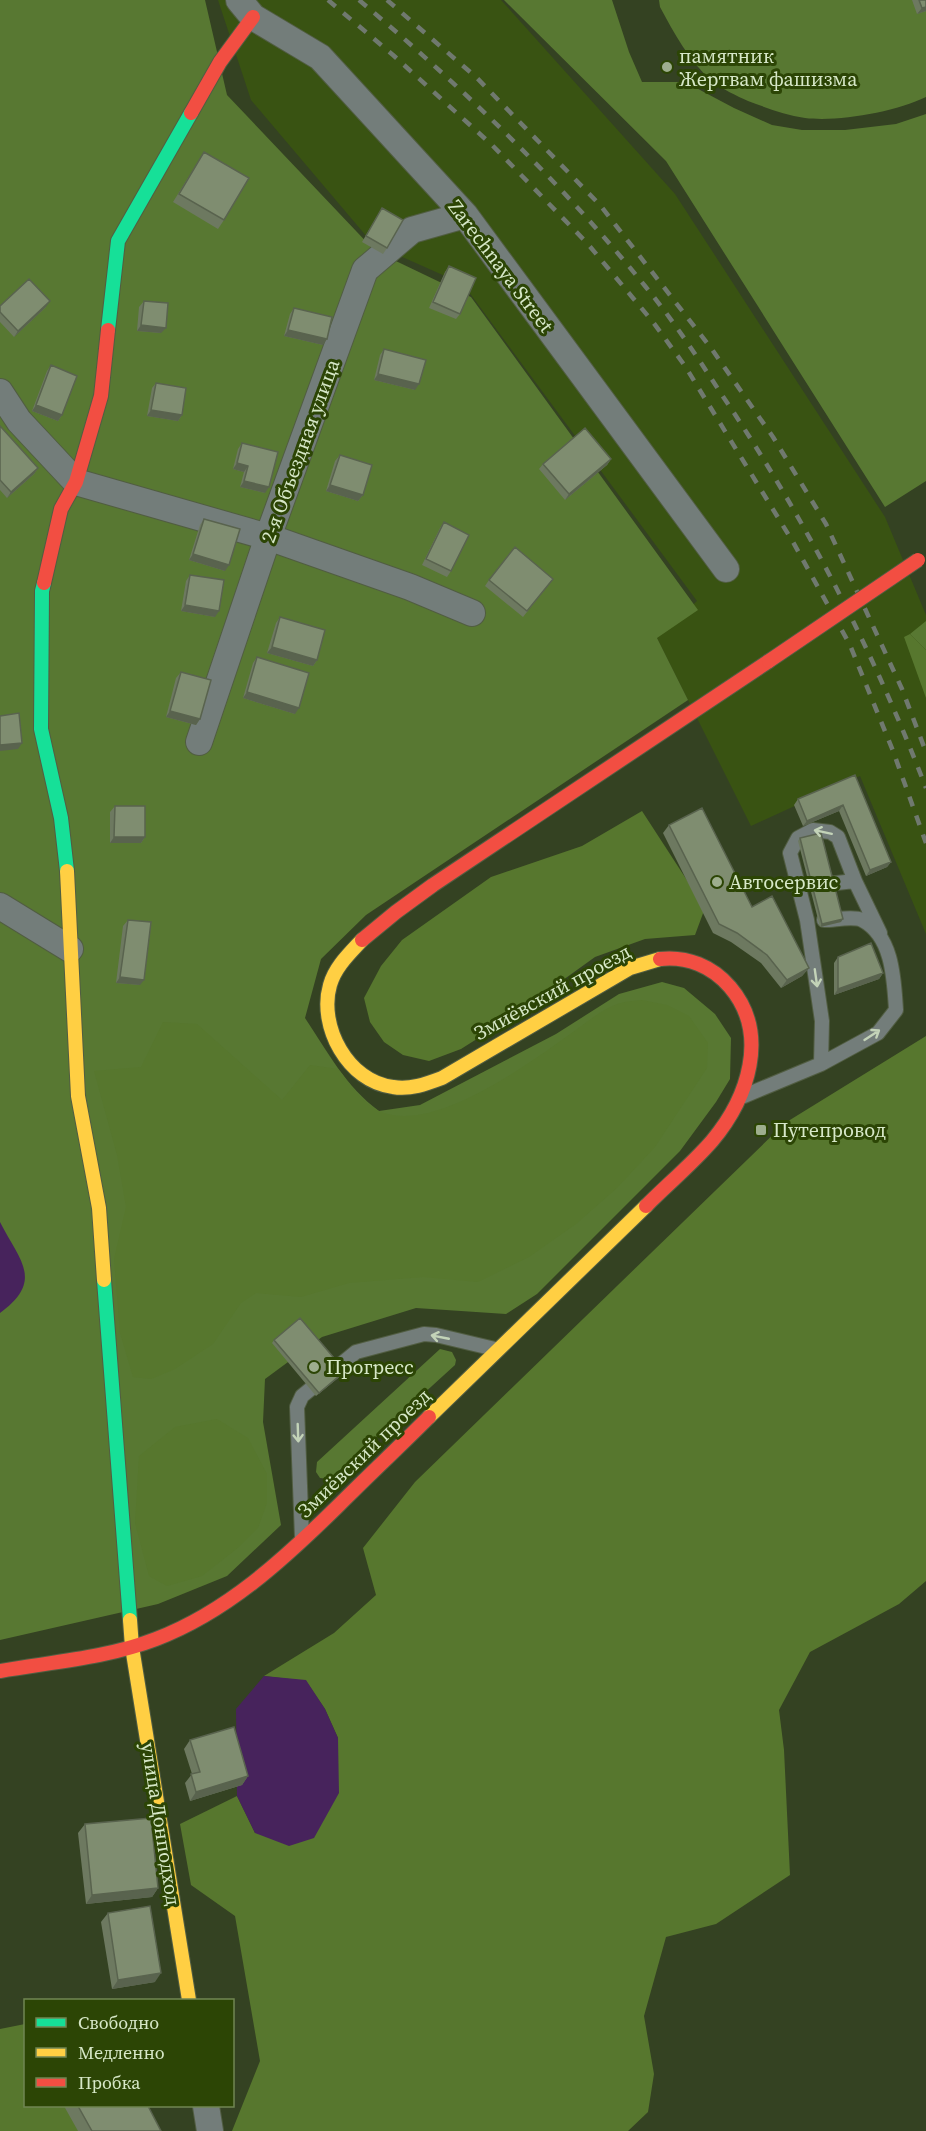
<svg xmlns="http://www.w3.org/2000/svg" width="926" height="2131" font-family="'Source Serif 4',serif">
	<rect width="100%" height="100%" fill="#344222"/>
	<!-- built -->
	<path fill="#395312" d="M218 0H501L675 194 885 517 926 615V934L860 776 751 826 657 638 697 601 463 284 373 244 251 100Z"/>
	<!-- green -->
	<path fill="#587832" d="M0 0H205L227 95 375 251 471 297 698 610 657 638 688 700 366 915 321 959 305 1018C327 1051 346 1087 379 1111L420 1105 556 1034 619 994 662 982 684 988 715 1014 731 1038 730 1079 716 1102 680 1151 537 1294 506 1314 416 1308 322 1337 265 1379 263 1422 281 1525 227 1576 158 1604 0 1640Z
		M504 0H612L629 52 642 82H685L734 108 772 125 802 130H845L896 124 926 114V481L885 507 666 161Z
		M659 0H926V97C895 112 839 122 805 118 785 115 767 108 748 101 737 96 722 89 712 81 689 61 674 33 660 7Z
		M926 621V650L910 634Z
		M440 1349 452 1352 456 1360 455 1365 330 1479 320 1478 316 1472 317 1462Z"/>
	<!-- forest -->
	<path fill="#57772e" d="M910 634 926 650V698L904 637Z
		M642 811 705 908 695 935 645 939 595 957 513 1016 461 1049 429 1061 403 1055 384 1042 370 1022 364 998 381 966 402 940 491 877 582 846Z
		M642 1000 667 1005 689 1016 708 1043 707 1068 655 1147 617 1188 576 1224 529 1257 478 1282 423 1277 349 1283 301 1297 256 1293 241 1303 213 1344 175 1369 151 1379 133 1377 120 1333 114 1259 126 1207 117 1155 94 1071 141 1067 163 1022 197 1024 282 1100 310 1065 338 1069C350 1084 361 1102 379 1111 434 1136 533 1060 576 1030 588 1021 602 1010 615 1005 623 1001 634 1001 642 1000Z
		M926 1036V1581L899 1604 810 1652 779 1710 784 1750 790 1875 716 1924 666 1937 644 2016 654 2074 648 2112 628 2131H232L260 2061 235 1916 191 1885 180 1824 237 1796 255 1833 338 1738 325 1709 306 1681 264 1676 334 1633 376 1595 363 1548 415 1482 785 1123Z
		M217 1419 248 1438 267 1474V1503L258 1528 239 1547 202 1576 167 1586 149 1576 135 1523 139 1456 175 1427Z
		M25 2024 26 2106H73L87 2131H0V2029Z"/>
	<!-- water -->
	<path fill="#47235c" d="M0 1222C19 1260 45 1280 0 1313Z
		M264 1676 306 1680 325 1709 338 1738 339 1793 314 1838 289 1846 255 1833 237 1796 236 1709Z"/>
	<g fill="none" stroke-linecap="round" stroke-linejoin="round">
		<!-- lane casing -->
		<g stroke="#515d42" stroke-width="16">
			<path id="lane" d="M818 885 855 881
				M821 1064 822 1021 807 920 790 853 798 838 813 830 830 832 838 837 855 881 880 933
				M744 1096 821 1064 878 1033 896 1010C894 980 893 936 862 920 853 916 835 920 824 920
				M302 1538 297 1407 302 1396 356 1352 424 1334 436 1335 495 1349"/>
		</g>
		<!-- street casing -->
		<g stroke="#515d42" stroke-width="28">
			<path id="street" d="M239 0 253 17 320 57 465 215 726 569
				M0 392 19 421 76 482 268 537 410 587 472 613
				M199 742 268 537 365 270 412 230 465 215
				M0 906 70 949
				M206 2106 210 2131"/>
		</g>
		<!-- fast casing -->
		<g stroke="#515d42" stroke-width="16">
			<path id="fast" d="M108 330 118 241 191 113
				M44 583 42 591 41 729 61 818 67 871
				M104 1280 130 1620"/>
		</g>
		<!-- slow casing -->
		<g stroke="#515d42" stroke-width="16">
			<path id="slow" d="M67 871 78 1096 99 1208 104 1280
				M362 940C349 954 335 967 330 985 318 1026 348 1082 393 1087 410 1090 426 1084 442 1078L630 968 660 959
				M429 1417 646 1206
				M130 1620 132 1647 189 2000"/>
		</g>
		<!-- jam casing -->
		<g stroke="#515d42" stroke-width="16">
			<path id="jam" d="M191 113 220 62 253 17
				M44 583 61 509 76 482 101 396 108 330
				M362 940 396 912 433 885 769 661
				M646 1206C668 1184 692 1164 712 1141 748 1098 770 1034 730 987 712 966 687 956 660 959
				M0 1671C51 1662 107 1658 156 1639 227 1612 284 1559 338 1506 368 1476 399 1447 429 1417"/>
		</g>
		<!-- lane -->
		<use href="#lane" stroke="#737d7a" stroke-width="14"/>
		<!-- street -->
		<use href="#street" stroke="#737d7a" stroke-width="26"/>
		<!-- fast -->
		<use href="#fast" stroke="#16e098" stroke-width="14"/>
		<!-- slow -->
		<use href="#slow" stroke="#ffcf43" stroke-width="14"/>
		<!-- jam -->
		<use href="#jam" stroke="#f24e42" stroke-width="14"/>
		<!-- rail -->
		<path stroke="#70796f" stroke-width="4.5" stroke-dasharray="10 10" stroke-linecap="butt" d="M328 0 393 55 492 145 587 243 653 322 685 366 793 542 850 645 893 751 926 843
			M359 0C461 86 561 182 645 286 673 320 698 358 722 395 805 518 873 650 926 788
			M387 0 477 78 600 205 711 348 773 437 826 524 902 689 926 752"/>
		<!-- jam-bridge casing -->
		<g stroke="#515d42" stroke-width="16" stroke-linecap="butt">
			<path id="jam-bridge" d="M769 661 918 560"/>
		</g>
		<!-- jam-bridge -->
		<use href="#jam-bridge" stroke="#f24e42" stroke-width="14"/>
	</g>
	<!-- wall -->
	<path fill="#6d7960" d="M912 0H926V11L917 14Z
		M204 152 224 220 218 229 173 202Z
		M382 208 387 248 383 254 362 242Z
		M449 266 460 314 456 319 429 308 445 272Z
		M144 301 161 333 137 331 139 307Z
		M0 306 46 307 14 337 0 322Z
		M294 308 323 345 284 336 290 314Z
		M384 349 415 390 374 380 380 355Z
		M51 365 62 415 58 421 32 411 47 371Z
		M156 383 182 415 178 421 147 416 152 388Z
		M0 426 38 468 34 474 7 498 0 490Z
		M242 443 265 493 240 487 244 472 233 469 238 449Z
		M340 455 363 495 358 501 326 491 335 461Z
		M611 459 607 465 565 500 539 469 543 464Z
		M204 519 225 571 189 560 200 525Z
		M444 522 451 571 447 577 422 565 440 528Z
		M190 575 215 617 181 611 186 581Z
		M553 579 523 617 485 586 489 580Z
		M280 617 317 660 313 666 267 653 276 623Z
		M257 657 295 714 243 698 253 663Z
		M181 672 200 719 196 725 166 717 176 678Z
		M855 775 891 862 887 867 866 876 839 811 803 826 794 805 798 799Z
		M115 806 145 837 141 843H110V812Z
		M669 825 752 907 809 968 802 976 781 988 761 963 731 942 713 933 663 833Z
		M800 838 841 922 820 927 798 841Z
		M128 920 140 985 116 983 123 926Z
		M838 957 883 973 879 979 834 995V963Z
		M274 1340 343 1374 316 1396 272 1343Z
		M190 1740 248 1776 242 1785 190 1801 185 1783 192 1774 184 1749Z
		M85 1824 158 1888 152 1897 86 1904 78 1833Z
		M108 1913 155 1982 112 1989 101 1922Z
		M64 2106H148L161 2131H78Z"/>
	<!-- shaded-wall -->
	<path fill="#59634e" d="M926 7V11L917 14 922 8Z
		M50 301 46 307 14 337 18 331Z
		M141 325 166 328 161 333 137 331Z
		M288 330 327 339 323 345 284 336Z
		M378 374 419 384 415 390 374 380Z
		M36 405 62 415 58 421 32 411Z
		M151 410 182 415 178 421 147 416Z
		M611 459 607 465 565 500 569 494Z
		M237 463 248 466 244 472 233 469Z
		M38 468 34 474 7 498 11 492Z
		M244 481 269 487 265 493 240 487Z
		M330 485 363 495 358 501 326 491Z
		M193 554 229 565 225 571 189 560Z
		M185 605 219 611 215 617 181 611Z
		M272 647 317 660 313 666 267 653Z
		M247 692 299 708 295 714 243 698Z
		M170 711 200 719 196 725 166 717Z
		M22 743 18 749 0 751V745Z
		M843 805 839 811 803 826 807 821Z
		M114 837H145L141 843H110Z
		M891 862 887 867 866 876 870 870Z
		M843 919 841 922 820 927 822 924Z
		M809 968 802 976 781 988 787 980Z
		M883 973 879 979 834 995 838 989Z
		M120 977 144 980 140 985 116 983Z
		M345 1371 343 1374 316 1396 319 1393Z
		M248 1776 242 1785 190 1801 196 1792Z
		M158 1888 152 1897 86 1904 92 1895Z
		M161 1973 155 1982 112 1989 118 1980Z"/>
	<!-- building -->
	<path fill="#7f8d70" stroke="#59634e" stroke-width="1.5" d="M919 0H926V7L922 8Z
		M204 152 249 178 224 220 179 194Z
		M382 208 403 220 387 248 366 236Z
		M449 266 476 278 460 314 433 302Z
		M29 279 50 301 18 331 0 312V306Z
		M144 301 168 303 166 328 141 325Z
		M294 308 332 317 327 339 288 330Z
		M384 349 426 360 419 384 378 374Z
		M51 365 77 376 62 415 36 405Z
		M156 383 186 388 182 415 151 410Z
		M0 426 38 468 11 492 0 480Z
		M585 428 611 459 569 494 543 464Z
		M242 443 278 452 269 487 244 481 248 466 237 463Z
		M340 455 372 465 363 495 330 485Z
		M204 519 240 529 229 565 193 554Z
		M444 522 469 535 451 571 426 559Z
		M515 547 553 579 527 611 489 580Z
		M190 575 224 580 219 611 185 605Z
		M280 617 325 630 317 660 272 647Z
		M257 657 309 673 299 708 247 692Z
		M181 672 211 680 200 719 170 711Z
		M19 713 22 743 0 745V716Z
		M855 775 891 862 870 870 843 805 807 821 798 799Z
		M115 806H145V837H114Z
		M702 808 752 907 772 896 809 968 787 980 767 955 737 933 719 924 669 825Z
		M821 833 843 919 822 924 800 838Z
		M128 920 151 922 144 980 120 977Z
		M871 943 883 973 838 989V957Z
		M300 1318 345 1371 319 1393 274 1340Z
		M234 1727 248 1776 196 1792 191 1774 200 1772 190 1740Z
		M151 1818 158 1888 92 1895 85 1824Z
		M150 1906 161 1973 118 1980 108 1913Z
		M78 2106H148L161 2131H92Z"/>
	<!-- one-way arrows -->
	<defs><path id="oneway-shaft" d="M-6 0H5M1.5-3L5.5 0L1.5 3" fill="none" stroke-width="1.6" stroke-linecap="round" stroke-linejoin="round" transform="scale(1.5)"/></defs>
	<g stroke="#c3d3b8">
		<use href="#oneway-shaft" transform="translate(823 832) rotate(-168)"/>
		<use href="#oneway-shaft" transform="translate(816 978) rotate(82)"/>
		<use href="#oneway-shaft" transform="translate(872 1035) rotate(-33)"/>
		<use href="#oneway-shaft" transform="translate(440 1337) rotate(-169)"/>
		<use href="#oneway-shaft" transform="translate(298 1433) rotate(88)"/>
	</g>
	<!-- markers -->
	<g fill="#9eae8e" stroke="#2c4505" stroke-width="2">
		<circle cx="667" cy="67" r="6"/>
		<circle cx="717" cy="882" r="6"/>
		<rect x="755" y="1124" width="12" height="12" rx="3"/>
		<circle cx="314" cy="1367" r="6"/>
	</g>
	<g text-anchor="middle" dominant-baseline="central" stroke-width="6" stroke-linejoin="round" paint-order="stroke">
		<!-- poi labels -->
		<g font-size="20" fill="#d7e8c8" stroke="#2c4505" text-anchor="start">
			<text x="679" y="56">памятник<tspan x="679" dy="23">Жертвам фашизма</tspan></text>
			<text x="729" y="882">Автосервис</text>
			<text x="773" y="1130">Путепровод</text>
			<text x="326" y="1367">Прогресс</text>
		</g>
		<!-- street labels -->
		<g font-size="20" fill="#d7e8c8" stroke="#2c4505">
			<text transform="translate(501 266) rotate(53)">Zarechnaya Street</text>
			<text transform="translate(300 451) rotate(-70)">2-я Объездная улица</text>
			<text transform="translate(552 992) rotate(-29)">Змиёвский проезд</text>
			<text transform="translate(364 1453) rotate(-44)">Змиёвский проезд</text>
			<text transform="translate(161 1824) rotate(81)">улица Донподход</text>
		</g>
	</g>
	<!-- legend -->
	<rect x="24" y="1999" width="210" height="108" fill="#2c4505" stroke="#708653" stroke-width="1.5"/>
	<rect x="36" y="2018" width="30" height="9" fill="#16e098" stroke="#708653" stroke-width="1.5"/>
	<text x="78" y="2029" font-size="18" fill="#d7e8c8">Свободно</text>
	<rect x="36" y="2048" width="30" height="9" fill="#ffcf43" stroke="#708653" stroke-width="1.5"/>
	<text x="78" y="2059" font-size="18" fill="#d7e8c8">Медленно</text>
	<rect x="36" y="2078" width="30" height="9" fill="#f24e42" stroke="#708653" stroke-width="1.5"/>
	<text x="78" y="2089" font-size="18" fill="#d7e8c8">Пробка</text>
</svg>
